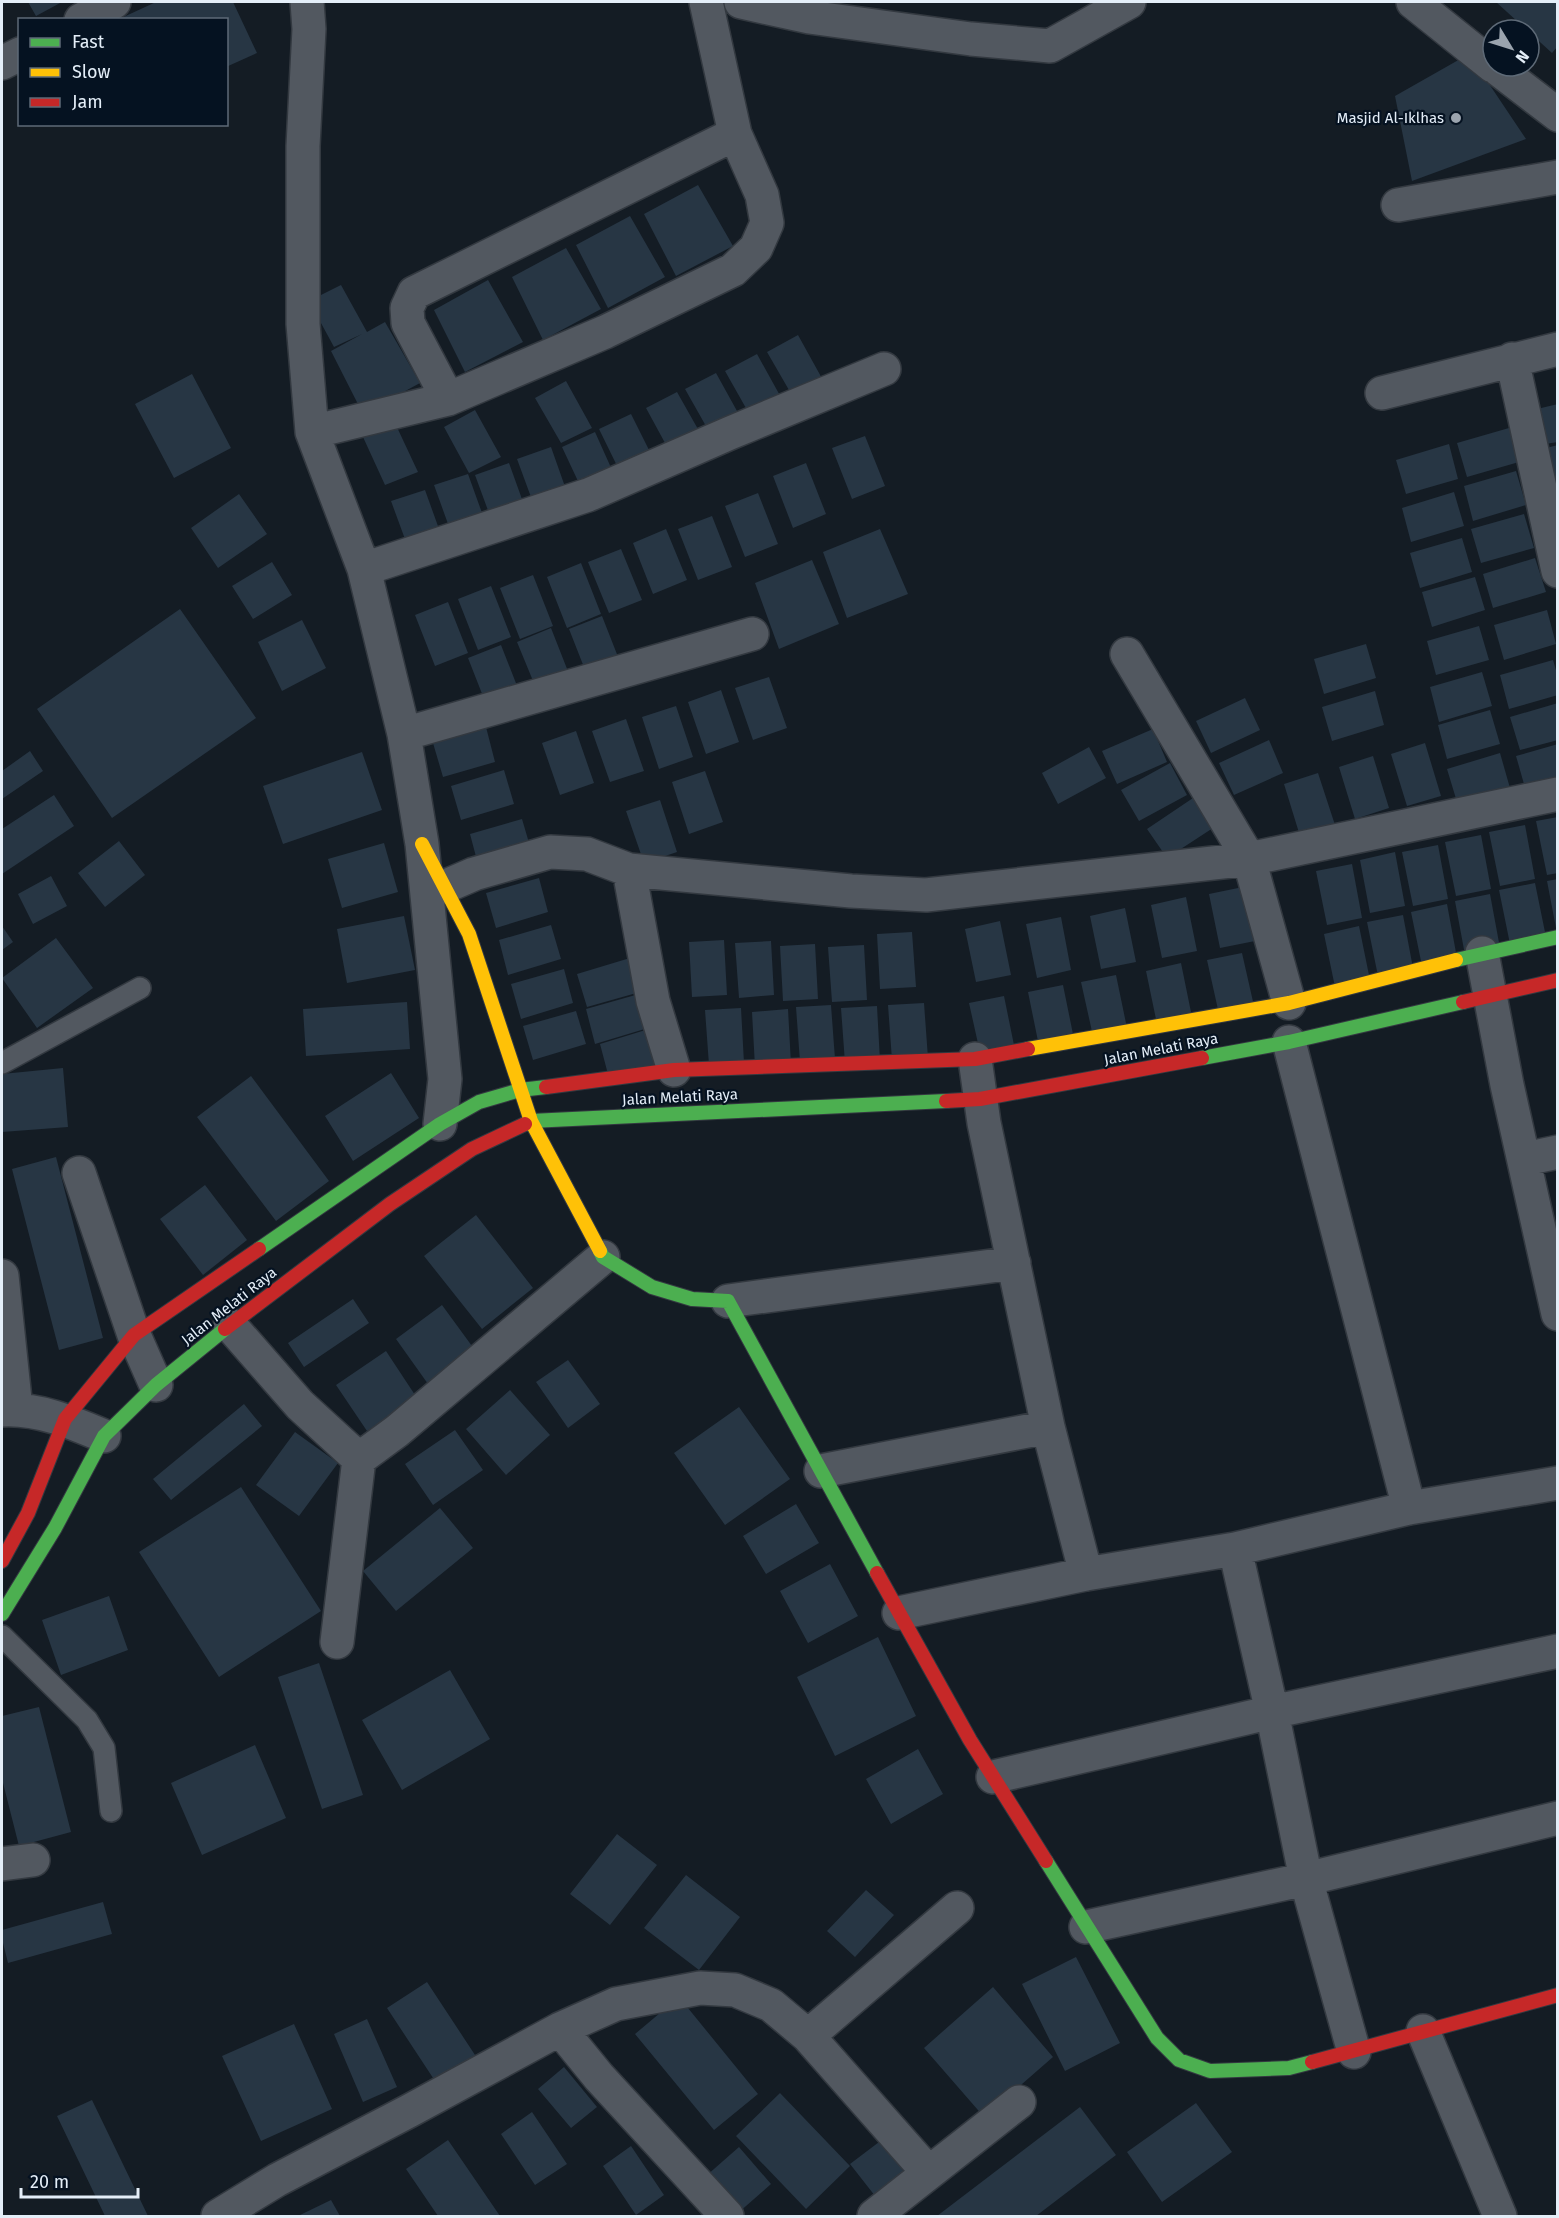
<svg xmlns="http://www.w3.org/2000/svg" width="1559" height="2218" font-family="'Fira Sans',sans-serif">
	<rect width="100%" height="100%" fill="#141c24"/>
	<!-- building -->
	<path fill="#273644" d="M28 2H62L36 16Z
		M156 2H233L257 53 226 67V20H117Z
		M1496 2H1558V46L1552 53Z
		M1469 54 1526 139 1412 181 1395 96Z
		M698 185 733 246 676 276 644 214Z
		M630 216 665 277 608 308 576 245Z
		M566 248 601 309 543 340 512 277Z
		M488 280 523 342 465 372 434 310Z
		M341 285 367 332 385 322 420 383 363 414 331 351 362 334 334 347 309 301Z
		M798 335 824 382 793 397 767 352Z
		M757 354 783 401 751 417 725 371Z
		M716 373 742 420 711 435 685 389Z
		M192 374 231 448 174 478 135 404Z
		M566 381 592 428 561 443 535 398Z
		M677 392 703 438 671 454 646 408Z
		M1558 404V442L1545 444 1537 409Z
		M475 410 501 457 469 473 444 427Z
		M631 414 655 462 622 476 599 429Z
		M395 423 418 472 385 485 363 437Z
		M1509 428 1519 462 1467 477 1457 443Z
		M595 432 617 481 584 494 562 447Z
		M865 436 885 486 852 499 832 448Z
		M1449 444 1458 479 1406 494 1396 460Z
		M1558 445V483H1554L1546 448Z
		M551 447 569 498 535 508 517 459Z
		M509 463 527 513 493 524 475 475Z
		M806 463 826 514 793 528 773 476Z
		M1516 471 1526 505 1473 521 1464 486Z
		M468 474 486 524 452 535 434 485Z
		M425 490 443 540 409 550 391 501Z
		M1454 492 1464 526 1411 542 1402 508Z
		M758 493 778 544 745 557 725 506Z
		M239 494 267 534 218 568 191 528Z
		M1524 514 1534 548 1481 563 1471 529Z
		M712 516 732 567 698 580 678 529Z
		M666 529 687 580 653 594 633 543Z
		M880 529 908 594 847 618 823 552Z
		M1462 538 1472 572 1420 588 1410 553Z
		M621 549 642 600 609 613 588 562Z
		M1535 558 1546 592 1493 608 1483 574Z
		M812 560 839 624 779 649 755 583Z
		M272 562 292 595 253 619 232 586Z
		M581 563 601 614 567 628 547 577Z
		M533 575 553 626 520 639 500 588Z
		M1475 577 1485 610 1432 627 1422 592Z
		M491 586 511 637 478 650 458 599Z
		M448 602 468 653 435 666 415 615Z
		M180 609 256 718 112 818 37 709Z
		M1547 610 1556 644 1504 660 1494 625Z
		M602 616 622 667 589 680 569 629Z
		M302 620 326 668 282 691 258 642Z
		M1479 626 1489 660 1436 675 1427 641Z
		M551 628 571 679 538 693 517 642Z
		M1366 644 1376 678 1324 694 1314 659Z
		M501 645 521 696 488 709 468 658Z
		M1553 660 1558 677V695L1509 709 1500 675Z
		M1482 672 1492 706 1439 722 1430 687Z
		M769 677 787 728 753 740 735 688Z
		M721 690 739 742 706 754 688 702Z
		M1375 691 1384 725 1332 741 1322 707Z
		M1245 698 1260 730 1211 753 1196 721Z
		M1558 703V740L1520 750 1510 717Z
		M676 706 693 757 659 769 642 717Z
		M1490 710 1500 744 1447 759 1438 725Z
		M626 719 644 771 610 782 592 731Z
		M486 727 495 762 443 777 433 743Z
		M1153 729 1167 762 1117 784 1102 751Z
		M576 731 594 783 560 795 542 743Z
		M1269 740 1283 773 1234 795 1219 763Z
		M1425 743 1441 796 1407 806 1391 754Z
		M1558 744V781L1526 791 1516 756Z
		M1089 747 1106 778 1058 804 1042 773Z
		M30 751 43 771 2 799V771Z
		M362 752 382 810 283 844 263 786Z
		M1500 753 1510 788 1457 802 1447 769Z
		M1373 756 1389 808 1355 819 1339 767Z
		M1170 763 1187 795 1139 821 1121 790Z
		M504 770 514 804 461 820 451 786Z
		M705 771 723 822 689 834 672 782Z
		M1318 773 1335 825 1300 836 1284 784Z
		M54 795 74 826 2 874V829Z
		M1193 798 1213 828 1167 858 1147 829Z
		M660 800 677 852 644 863 626 811Z
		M1558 817V873L1547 875 1536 821Z
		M522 819 532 853 479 868 470 834Z
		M1525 825 1535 879 1500 886 1489 832Z
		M1481 835 1491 889 1456 896 1445 842Z
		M119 841 145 875 105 907 78 873Z
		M384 843 398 892 342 908 328 859Z
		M1438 845 1448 899 1413 906 1402 852Z
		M1395 852 1405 906 1370 913 1360 860Z
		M1352 864 1362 918 1327 925 1316 871Z
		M51 876 67 906 33 924 18 894Z
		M539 878 548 912 496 928 486 893Z
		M1558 879V928H1556L1547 881Z
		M1535 883 1546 937 1510 944 1499 890Z
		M1243 887 1255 941 1220 948 1209 894Z
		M1490 894 1500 948 1465 955 1455 901Z
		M1186 897 1197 951 1162 958 1151 905Z
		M1447 904 1457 958 1422 966 1411 912Z
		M1125 908 1136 962 1101 969 1090 916Z
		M1403 915 1413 968 1378 976 1367 922Z
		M404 916 415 970 347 983 337 929Z
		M1061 917 1071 970 1037 978 1026 924Z
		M1000 921 1011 975 976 982 965 929Z
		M551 925 561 959 508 975 499 940Z
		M2 926 13 942 2 950Z
		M1359 926 1370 980 1335 987 1324 934Z
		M912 932 916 987 880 989 877 934Z
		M56 938 93 988 37 1028 2 978Z
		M724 940 727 995 692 997 689 942Z
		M771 941 774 995 739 998 735 943Z
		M815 944 818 999 783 1001 780 946Z
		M864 945 867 1000 832 1002 828 947Z
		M1242 953 1254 1006 1219 1014 1207 960Z
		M630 958 640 992 587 1007 577 974Z
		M1181 963 1192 1017 1157 1024 1146 971Z
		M564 969 573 1003 521 1019 511 984Z
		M1116 975 1127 1028 1093 1036 1081 982Z
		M1063 985 1074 1039 1039 1046 1028 992Z
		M639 994 648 1028 595 1044 586 1009Z
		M1004 996 1015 1050 981 1057 969 1003Z
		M407 1002 410 1049 306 1056 303 1009Z
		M924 1003 928 1058 892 1060 888 1005Z
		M831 1005 835 1059 800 1062 796 1007Z
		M877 1006 880 1061 845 1063 841 1008Z
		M741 1008 744 1063 709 1065 705 1010Z
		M788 1009 791 1064 755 1067 752 1012Z
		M576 1011 586 1044 533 1060 523 1026Z
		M652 1028 662 1063 609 1078 600 1044Z
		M63 1068 68 1127 2 1132V1074Z
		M391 1073 419 1118 353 1161 325 1116Z
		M251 1076 329 1181 276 1221 197 1117Z
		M56 1157 103 1338 59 1350 12 1169Z
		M205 1185 247 1240 203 1275 160 1219Z
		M476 1215 533 1288 482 1329 424 1256Z
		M353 1299 369 1323 304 1367 288 1343Z
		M442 1305 480 1357 433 1391 396 1339Z
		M386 1351 417 1398 367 1431 336 1385Z
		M568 1360 600 1404 568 1428 536 1382Z
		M510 1390 550 1435 506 1475 466 1429Z
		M244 1404 262 1426 171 1500 153 1479Z
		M739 1407 790 1479 725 1525 674 1453Z
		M455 1430 483 1470 433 1505 405 1464Z
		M295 1432 338 1463 299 1516 256 1485Z
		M241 1487 321 1611 219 1677 139 1552Z
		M796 1504 819 1543 766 1574 743 1536Z
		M440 1508 473 1548 396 1611 363 1571Z
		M830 1564 858 1616 808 1643 780 1591Z
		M109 1596 128 1650 61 1675 42 1620Z
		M878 1637 916 1716 835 1756 797 1677Z
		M319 1663 363 1795 322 1809 278 1677Z
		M450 1670 490 1739 402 1790 362 1720Z
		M39 1707 71 1832 19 1846 2 1779V1716Z
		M255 1745 286 1818 202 1855 171 1783Z
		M918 1749 943 1794 891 1824 866 1779Z
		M617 1834 657 1865 610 1925 570 1894Z
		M686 1875 740 1917 699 1970 644 1928Z
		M866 1890 894 1915 855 1957 827 1931Z
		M103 1902 112 1934 8 1963 2 1939V1930Z
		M1076 1957 1120 2043 1065 2071 1022 1984Z
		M427 1982 477 2058 437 2084 387 2008Z
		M993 1987 1053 2057 984 2117 924 2048Z
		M679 1997 758 2094 714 2130 635 2034Z
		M367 2019 397 2087 363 2102 334 2034Z
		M294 2024 332 2109 261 2141 222 2056Z
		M564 2067 597 2107 571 2128 538 2089Z
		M780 2093 850 2166 806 2209 736 2136Z
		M92 2100 148 2216H105L57 2116Z
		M1196 2103 1232 2152 1162 2202 1127 2152Z
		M1080 2107 1116 2155 1036 2216H937Z
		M532 2112 567 2164 535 2185 501 2134Z
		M883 2139 912 2177 879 2201 850 2164Z
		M448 2140 500 2216H438L406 2169Z
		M631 2146 664 2195 636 2215 603 2166Z
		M739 2147 771 2184 738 2213 706 2176Z
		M331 2200 340 2216H298Z"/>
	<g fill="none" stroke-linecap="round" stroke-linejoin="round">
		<!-- lane casing -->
		<g stroke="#333940" stroke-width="24">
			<path id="lane" d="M2 1063 140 988
				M2 1636 87 1720 104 1748 111 1811"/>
		</g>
		<!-- street casing -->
		<g stroke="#333940" stroke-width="36">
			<path id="street" d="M307 2 309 29 303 146V324L312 432 364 569 404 734 422 844 445 1079 440 1124
				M741 2 809 17 971 39 1050 46 1129 2
				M1413 2 1493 66
				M81 20 114 2
				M2 63 20 54
				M1494 66 1558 115
				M1398 205 1558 177
				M1512 359 1558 571
				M1382 393 1558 349
				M448 399 408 323 407 308 414 293 735 134
				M312 432 448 399 605 332 733 270 756 248 767 223 762 195 735 134 706 2
				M364 569 588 495 730 433 884 369
				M1127 654 1249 859 1289 1003
				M404 734 752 634
				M629 870 653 1001 674 1070
				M444 887 474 874 550 852 587 854 629 870 851 891 926 895 1249 859 1558 794
				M1482 953 1507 1085 1558 1314
				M1289 1042 1409 1508
				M975 1059 984 1123 1048 1427 1086 1574
				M1525 1159 1558 1152
				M79 1173 134 1335 156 1385
				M2 1276 16 1409
				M728 1301 1014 1263
				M230 1325 300 1405 359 1459
				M2 1410C38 1408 71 1422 104 1436
				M821 1471 1048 1427
				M899 1613 1086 1574 1235 1549
				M337 1642 359 1459 397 1431 603 1257
				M993 1777 1272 1712 1558 1651
				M2 1864 33 1860
				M1086 1927 1306 1879 1272 1712 1235 1549 1409 1508 1558 1483
				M560 2029 599 2077 727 2216
				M1423 2031 1500 2216
				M808 2036 957 1908
				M1354 2052 1306 1879 1558 1818
				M218 2216 277 2180 409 2111 560 2029 616 2004 700 1988 735 1990 771 2005 808 2036 928 2172
				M874 2216 1019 2102"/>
		</g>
		<!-- fast casing -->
		<g stroke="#333940" stroke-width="16">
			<path id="fast" d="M1456 960 1558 937
				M1202 1058 1289 1042 1463 1002
				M525 1124 531 1121 946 1101
				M259 1249 440 1124 479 1102 520 1090 546 1087
				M600 1251 603 1257 652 1287 692 1299 728 1301 877 1573
				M2 1614 55 1528 104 1436 156 1385 225 1329
				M1046 1861 1157 2038 1179 2060 1210 2071 1289 2068 1312 2062"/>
		</g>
		<!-- slow casing -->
		<g stroke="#333940" stroke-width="16">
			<path id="slow" d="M422 844 469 934 531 1121 600 1251
				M1028 1049 1289 1003 1456 960"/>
		</g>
		<!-- jam casing -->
		<g stroke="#333940" stroke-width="16">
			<path id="jam" d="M1463 1002 1558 980
				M546 1087 674 1070 975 1059 1028 1049
				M946 1101 980 1099 1202 1058
				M225 1329 390 1204 472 1149 525 1124
				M2 1561 28 1513 65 1419 134 1335 259 1249
				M877 1573 970 1740 1046 1861
				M1312 2062 1558 1995"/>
		</g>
		<!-- lane -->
		<use href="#lane" stroke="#525860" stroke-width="21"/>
		<!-- street -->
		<use href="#street" stroke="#525860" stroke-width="33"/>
		<!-- fast -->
		<use href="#fast" stroke="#4caf50" stroke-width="14"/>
		<!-- slow -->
		<use href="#slow" stroke="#ffc107" stroke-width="14"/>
		<!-- jam -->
		<use href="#jam" stroke="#c62828" stroke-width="14"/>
	</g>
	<!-- markers -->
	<circle fill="#9ba4ae" stroke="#051221" stroke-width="2" cx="1456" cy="118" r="6"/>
	<g text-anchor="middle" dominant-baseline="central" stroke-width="4.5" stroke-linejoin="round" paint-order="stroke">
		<!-- poi labels -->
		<g font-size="15" fill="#e4eef8" stroke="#051221" text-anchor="end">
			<text x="1444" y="118">Masjid Al-Iklhas</text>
		</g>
		<!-- street labels -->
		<g font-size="15" fill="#e4eef8" stroke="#051221">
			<text transform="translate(1161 1049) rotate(-11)">Jalan Melati Raya</text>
			<text transform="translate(680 1097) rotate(-3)">Jalan Melati Raya</text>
			<text transform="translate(229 1306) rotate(-38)">Jalan Melati Raya</text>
		</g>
	</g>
	<!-- border -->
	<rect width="1559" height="2218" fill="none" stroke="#e4eef8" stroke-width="6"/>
	<!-- legend -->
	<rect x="18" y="18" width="210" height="108" fill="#051221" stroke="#5e6a77" stroke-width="1.5"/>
	<rect x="30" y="38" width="30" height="9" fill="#4caf50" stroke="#5e6a77" stroke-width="1.5"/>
	<text x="72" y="48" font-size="18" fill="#e4eef8">Fast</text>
	<rect x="30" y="68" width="30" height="9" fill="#ffc107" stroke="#5e6a77" stroke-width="1.5"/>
	<text x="72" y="78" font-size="18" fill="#e4eef8">Slow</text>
	<rect x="30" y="98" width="30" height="9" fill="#c62828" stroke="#5e6a77" stroke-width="1.5"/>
	<text x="72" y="108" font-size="18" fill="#e4eef8">Jam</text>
	<!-- north arrow -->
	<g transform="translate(1511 48) rotate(128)"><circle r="28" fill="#051221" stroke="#5e6a77" stroke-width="1.5"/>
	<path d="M0-4.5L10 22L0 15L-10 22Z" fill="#9ba4ae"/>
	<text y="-9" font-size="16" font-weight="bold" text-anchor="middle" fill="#e4eef8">N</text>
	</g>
	<!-- scale -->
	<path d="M21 2188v9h117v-9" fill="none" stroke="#e4eef8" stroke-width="3"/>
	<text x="30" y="2188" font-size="18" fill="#e4eef8" stroke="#051221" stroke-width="4.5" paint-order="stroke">20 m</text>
</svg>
